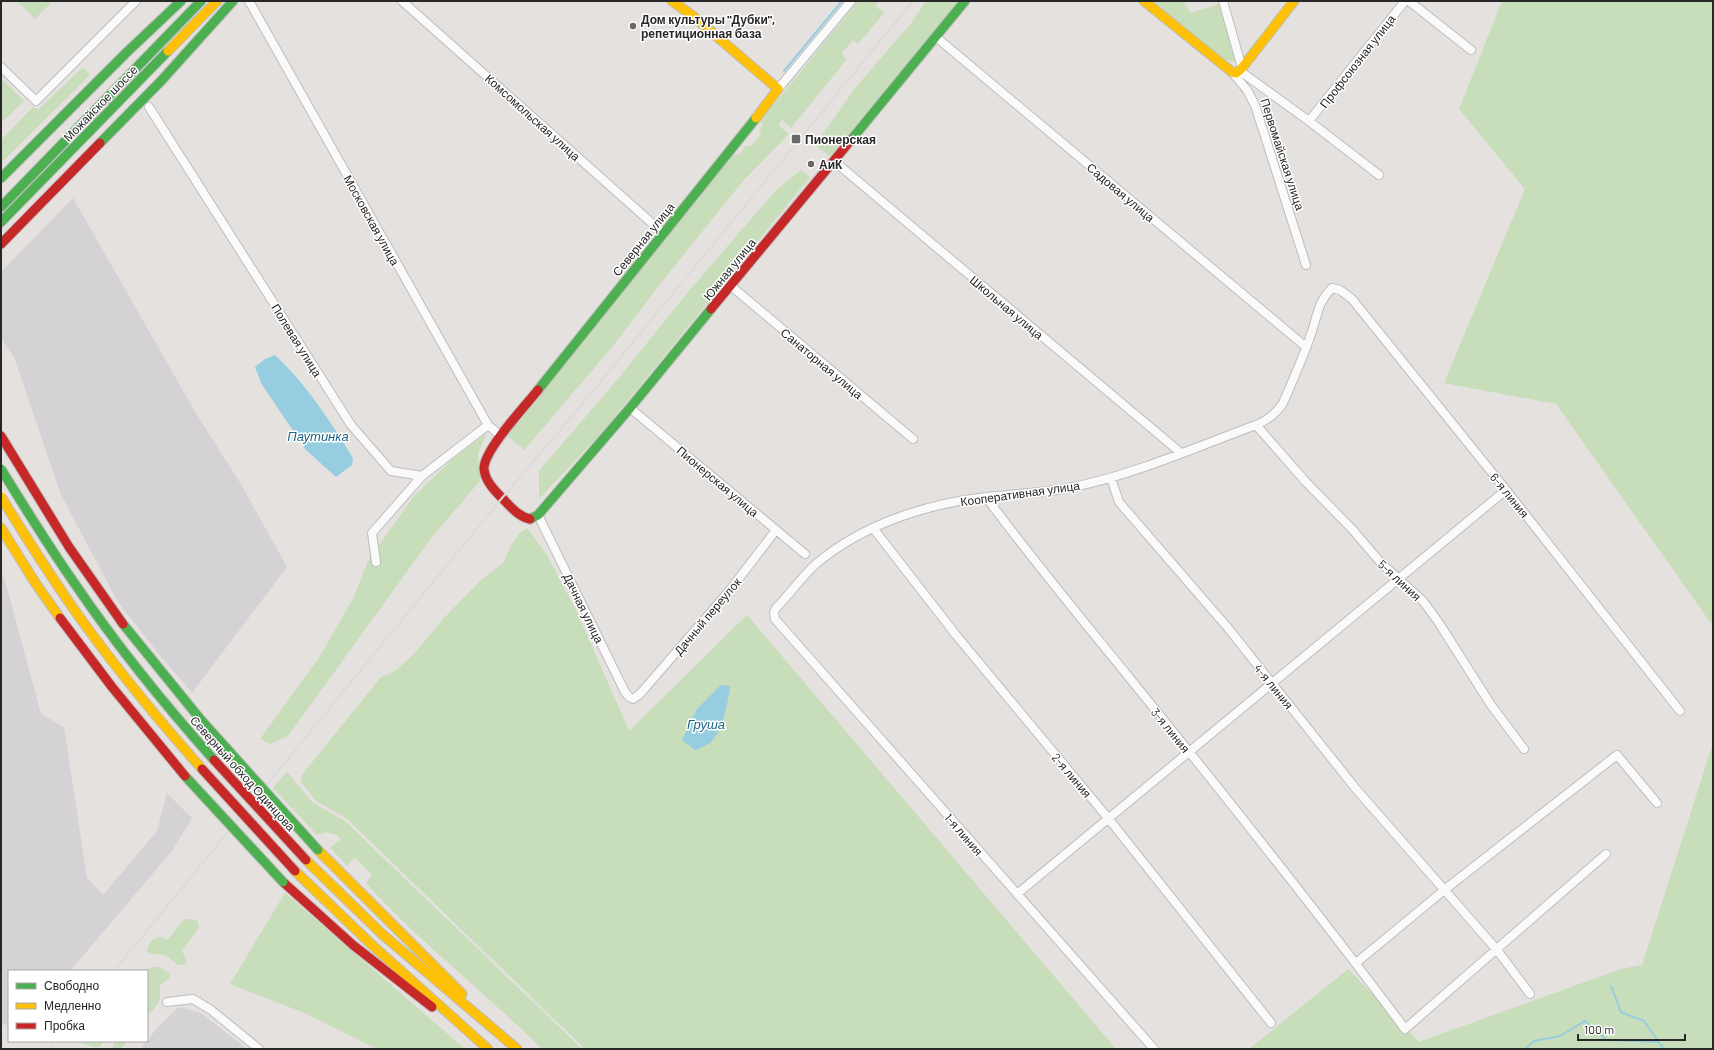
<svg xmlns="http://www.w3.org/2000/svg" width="1714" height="1050" font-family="Barlow,sans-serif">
	<rect width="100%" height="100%" fill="#e4e1de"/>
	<!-- industrial -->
	<path fill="#d5d2d5" d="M73 198 194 410 242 486 287 567 192 693 158 653 118 602 61 495 14 357 1 339V272Z
		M1 572 4 577 41 714 64 727 87 878 103 895 157 831 167 793 192 818 172 851 70 971H9V1025L1 1024Z
		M179 1007 201 1013 247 1049H141L157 1028Z"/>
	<!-- green -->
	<path fill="#c8ddb9" d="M17 1H53L35 19Z
		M858 1H879L875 6 884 13 858 44 853 40 841 54 847 59 791 128 782 120 778 125 789 134 742 182 664 279 613 346 524 450 505 434 731 156 740 154 746 146H752L761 134 759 132 763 125 759 119 776 102Z
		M926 1H959L830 156 815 145 856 87 912 22Z
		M1151 1H1184L1190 13 1220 4 1237 62 1222 59Z
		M1502 1H1713V626L1556 404 1444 383 1525 189 1459 109Z
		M83 67 90 75 1 163V140L33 107 38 110Z
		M1 78 24 101 1 123Z
		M801 170 810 177 604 430 539 499V471L618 379 688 292 776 190Z
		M486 434 478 454 480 481 432 537 288 736 270 744 260 739 318 659 353 599 368 561 414 496 454 458Z
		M527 528 547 555 577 612 629 731 747 615 1116 1049H585L346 818 316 801 301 782 302 775 381 677 395 671 414 654 444 618 482 579 503 563 512 544 520 533Z
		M1713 743V1049H1249L1348 969 1419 1042 1621 969 1642 965Z
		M287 772 313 803 345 821 582 1049H542C485 992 420 943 366 883L372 875 355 857 347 866 330 847 341 840 337 835 325 832 317 835 273 788Z
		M285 893 465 1049H377L307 1014 230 984Z
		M186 919H193L198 922 199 928 182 951 187 961 184 965H178L165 955 154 954 147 952C148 943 152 938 161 937L166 940C175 935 177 924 186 919Z
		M153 967H159L170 973 169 979 160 985C159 989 160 992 160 996 160 1003 152 1011 147 1016V971H143Z
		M84 1041H105L99 1047H93L84 1044Z
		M115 1041H127L121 1049H112Z"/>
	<!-- water -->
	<path fill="#97cde0" d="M275 355C307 385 330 421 353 458L352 465 336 477 306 450 261 383 255 367 265 359Z
		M721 685 730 686C729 700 722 731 712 741 708 745 700 748 695 750L682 740 697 709Z"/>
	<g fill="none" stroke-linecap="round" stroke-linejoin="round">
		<!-- stream -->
		<path stroke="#97cde0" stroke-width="2" d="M784 71 842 1
			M1611 986 1621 1012 1644 1021 1664 1049
			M1525 1049 1534 1041 1560 1036 1585 1021 1607 1040 1659 1042"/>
		<!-- street casing -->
		<g stroke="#bebdbf" stroke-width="10">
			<path id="street" d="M249 1 488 425 501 436
				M402 1 663 233
				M1223 1 1242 68
				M1409 1 1471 50
				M936 37 1306 347
				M1 67 36 101 136 1
				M1240 71 1309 121 1379 175
				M1232 72 1247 90 1255 105 1306 265
				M778 89 851 1
				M149 107 351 425 391 471 422 476 488 425
				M1309 121 1405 1
				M834 161 1181 453
				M731 286 913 439
				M630 408 805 554
				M1256 425 1305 481 1352 529 1381 563 1423 601 1439 623 1491 705 1524 749
				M1111 478 1119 502 1228 628 1356 789 1497 950 1530 994
				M986 497C1031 558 1080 617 1128 676 1222 792 1316 909 1405 1029L1606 854
				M538 515 625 692 629 697 633 699 640 694 730 590 776 530
				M873 528 956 635 1108 818 1271 1023
				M376 562 372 533 422 476
				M1017 894 1506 490
				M1356 963 1448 887 1617 755 1657 803
				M167 1002 193 999 211 1010 259 1049
				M1154 1049 775 619 774 613 776 608C790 594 802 576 817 563 864 524 926 504 986 497 1015 494 1044 493 1073 487 1136 474 1196 447 1256 425 1268 420 1276 414 1283 403 1293 380 1303 358 1311 334 1318 315 1317 303 1332 288L1340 290 1352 299 1506 490 1680 711"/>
		</g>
		<!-- fast casing -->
		<g stroke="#bebdbf" stroke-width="11">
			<path id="fast" d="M851 140 965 1
				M100 143 161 81 233 1
				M1 178 126 53 181 1
				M1 207 201 1
				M1 222 168 51
				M538 390 756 118
				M530 519 538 515 630 408 711 309
				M123 624 201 720"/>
		</g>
		<!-- slow casing -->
		<g stroke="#bebdbf" stroke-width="11">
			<path id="slow" d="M672 1 693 16 778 89 756 118
				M1144 1 1232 72 1236 73 1242 68 1294 1
				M168 51 217 1
				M1 528 36 584 60 618
				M318 850 462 994
				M306 860 382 934 517 1049
				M295 871 372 945 488 1049"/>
		</g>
		<!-- jam casing -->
		<g stroke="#bebdbf" stroke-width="11">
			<path id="jam" d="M1 244 100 143
				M711 309 851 140
				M1 436 69 547 123 624
				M530 519C519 517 511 507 503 499 495 491 485 481 484 469 483 451 526 405 538 390
				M283 882 353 945 432 1007"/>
		</g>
		<!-- street -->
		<use href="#street" stroke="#fbfafa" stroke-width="8"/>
		<!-- fast -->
		<use href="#fast" stroke="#4caf50" stroke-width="9"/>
		<!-- slow -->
		<use href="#slow" stroke="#ffc107" stroke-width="9"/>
		<!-- jam -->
		<use href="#jam" stroke="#c62828" stroke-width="9"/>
		<!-- rail -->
		<path stroke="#dcdcdd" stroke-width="2" d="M114 971 502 498 574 414 913 1
			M50 1049 56 1041"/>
		<!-- fast-bridge casing -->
		<g stroke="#bebdbc" stroke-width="11" stroke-linecap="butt">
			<path id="fast-bridge" d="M1 469C25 508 49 547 75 584 117 646 164 704 214 760
				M201 720 318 850
				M185 776 283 882"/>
		</g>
		<!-- slow-bridge casing -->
		<g stroke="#bebdbc" stroke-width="11" stroke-linecap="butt">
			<path id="slow-bridge" d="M1 497C29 542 57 587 88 629 124 678 162 724 202 769"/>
		</g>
		<!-- jam-bridge casing -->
		<g stroke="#bebdbc" stroke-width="11" stroke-linecap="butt">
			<path id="jam-bridge" d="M60 618 112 687 185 776
				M214 760 306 860
				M202 769 295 871"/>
		</g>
		<!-- fast-bridge -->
		<use href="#fast-bridge" stroke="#4caf50" stroke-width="9"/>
		<!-- slow-bridge -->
		<use href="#slow-bridge" stroke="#ffc107" stroke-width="9"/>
		<!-- jam-bridge -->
		<use href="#jam-bridge" stroke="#c62828" stroke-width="9"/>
	</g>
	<!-- markers -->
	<g fill="#696867" stroke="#fff" stroke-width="1.5">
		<circle cx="633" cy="26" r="4"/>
		<rect x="791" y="134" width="10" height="10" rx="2"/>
		<circle cx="811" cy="164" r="4"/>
	</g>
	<g text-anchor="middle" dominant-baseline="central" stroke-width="3" stroke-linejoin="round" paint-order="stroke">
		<!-- poi labels -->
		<g font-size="12" font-weight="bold" fill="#272727" stroke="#fff" text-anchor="start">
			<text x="641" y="19">Дом культуры "Дубки",<tspan x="641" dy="14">репетиционная база</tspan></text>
			<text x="805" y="139">Пионерская</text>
			<text x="819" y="164">АиК</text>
		</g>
		<!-- street labels -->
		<g font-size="12" fill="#272727" stroke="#fff">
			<text transform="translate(1357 61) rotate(-52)">Профсоюзная улица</text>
			<text transform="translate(100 103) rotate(-46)">Можайское шоссе</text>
			<text transform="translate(533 117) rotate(42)">Комсомольская улица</text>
			<text transform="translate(1283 154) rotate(72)">Первомайская улица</text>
			<text transform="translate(1121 192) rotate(40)">Садовая улица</text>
			<text transform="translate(372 220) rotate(61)">Московская улица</text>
			<text transform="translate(643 239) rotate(-51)">Северная улица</text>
			<text transform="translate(729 269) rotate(-51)">Южная улица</text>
			<text transform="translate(1007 307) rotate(40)">Школьная улица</text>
			<text transform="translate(297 340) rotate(58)">Полевая улица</text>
			<text transform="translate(822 363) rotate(40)">Санаторная улица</text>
			<text transform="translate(718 481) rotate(40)">Пионерская улица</text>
			<text transform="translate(1020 493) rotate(-8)">Кооперативная улица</text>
			<text transform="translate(1510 495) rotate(51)">6-я линия</text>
			<text transform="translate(1400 580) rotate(43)">5-я линия</text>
			<text transform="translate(584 608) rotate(64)">Дачная улица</text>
			<text transform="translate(707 616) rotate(-50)">Дачный переулок</text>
			<text transform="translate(1274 686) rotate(51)">4-я линия</text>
			<text transform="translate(1171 730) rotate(51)">3-я линия</text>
			<text transform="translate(243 773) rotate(48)">Северный обход Одинцова</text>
			<text transform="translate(1072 775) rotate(50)">2-я линия</text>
			<text transform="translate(964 834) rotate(49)">1-я линия</text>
		</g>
		<!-- water labels -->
		<g font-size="13" font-style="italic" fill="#1a6388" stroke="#fff">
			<text x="318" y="436">Паутинка</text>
			<text x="706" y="724">Груша</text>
		</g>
	</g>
	<!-- border -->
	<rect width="1714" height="1050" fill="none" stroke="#272727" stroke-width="4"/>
	<!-- legend -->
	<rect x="8" y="970" width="140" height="72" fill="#ffffff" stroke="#a9a9a9"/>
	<rect x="16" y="983" width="20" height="6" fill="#4caf50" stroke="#a9a9a9"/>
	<text x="44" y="990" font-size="12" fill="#272727">Свободно</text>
	<rect x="16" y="1003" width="20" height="6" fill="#ffc107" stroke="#a9a9a9"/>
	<text x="44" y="1010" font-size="12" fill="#272727">Медленно</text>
	<rect x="16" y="1023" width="20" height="6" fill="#c62828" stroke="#a9a9a9"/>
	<text x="44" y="1030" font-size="12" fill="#272727">Пробка</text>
	<!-- scale -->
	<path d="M1578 1034v6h107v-6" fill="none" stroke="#272727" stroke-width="2"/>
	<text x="1584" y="1034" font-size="12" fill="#272727" stroke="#ffffff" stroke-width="3" paint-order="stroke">100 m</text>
</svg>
